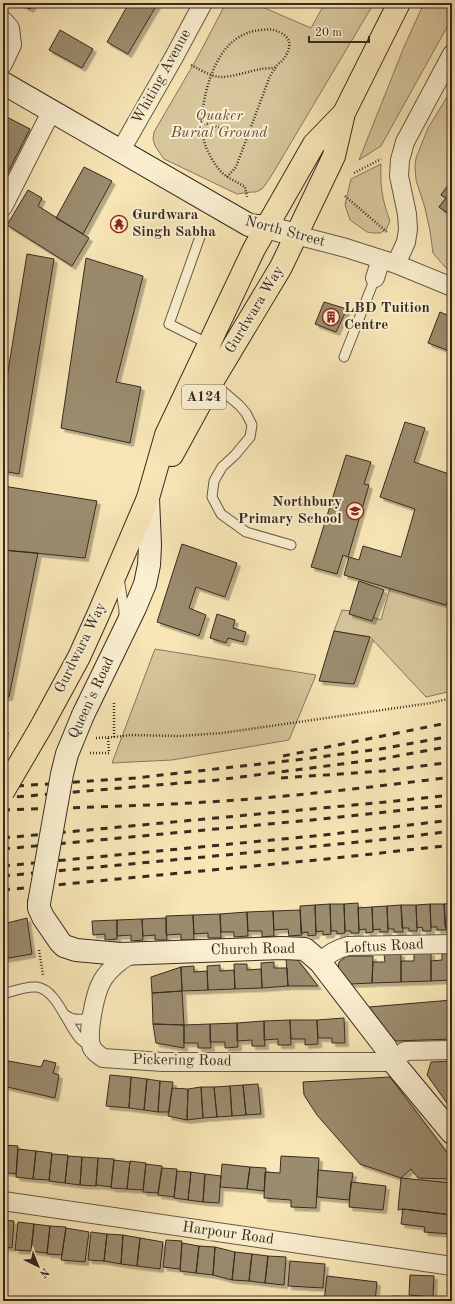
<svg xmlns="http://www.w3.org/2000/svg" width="455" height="1304" font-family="'Old Standard TT',serif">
	<defs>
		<filter id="shadow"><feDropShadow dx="3.5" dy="3.5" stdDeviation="0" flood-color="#0004"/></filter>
	</defs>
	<rect width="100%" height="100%" fill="#f8e6b6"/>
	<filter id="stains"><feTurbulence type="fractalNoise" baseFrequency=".005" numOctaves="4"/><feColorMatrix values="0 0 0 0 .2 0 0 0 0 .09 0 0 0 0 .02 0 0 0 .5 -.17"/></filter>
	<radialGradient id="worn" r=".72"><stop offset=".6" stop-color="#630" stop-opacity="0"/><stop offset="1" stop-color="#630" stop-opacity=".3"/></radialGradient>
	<!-- green -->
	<path fill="#d7c69c" stroke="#86785e" d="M226 3H253L311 28 325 3H374L270 178 262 189 256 192H251L237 194 164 159 155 146 153 139 154 132 197 58Z
		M424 3H452V18L381 146 359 160 404 47Z
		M452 89V142L449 146 452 148V180L441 195 446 198 439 207 449 214 452 210V273L444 266 433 253 430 231 425 208 416 180 415 166 416 158 428 128Z
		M381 164C380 187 382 199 390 221L386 230 380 233H374L367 232 350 220 345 205 351 179Z
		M452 587V691L426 697 370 637 334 631 342 610 354 611 381 620 390 588 446 605Z
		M155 649 316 675 289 740 172 760 112 763Z"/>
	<!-- building -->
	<path fill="#9b8c6e" stroke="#362b20" filter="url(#shadow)" d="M18 3H34L30 9Z
		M129 3H158L128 54 107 42Z
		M60 30 93 49 82 68 49 50Z
		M3 115 30 129 3 182Z
		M84 167 112 181 83 234 56 218Z
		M452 180V210L449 214 439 207 446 198 441 195Z
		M28 190 42 198 38 206 89 238 72 266 7 225Z
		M27 254 54 259 19 474 3 471V402Z
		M86 258 143 276 116 382 141 387 130 443 61 428Z
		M324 302 347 309 336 332 315 324Z
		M440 312 452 317V352L428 343Z
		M405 422 425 428 414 462 452 475V587L446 605 344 575 349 557 359 560 363 546 401 557 415 509 380 497Z
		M346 455 371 462 364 484 369 485 348 557 343 555 337 574 311 567Z
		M3 486 97 501 85 558 3 550Z
		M182 544 237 563 225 597 196 587 189 608 206 615 199 636 157 622Z
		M3 550 38 553 9 697H3Z
		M359 581 384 590 372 621 349 614Z
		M217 614 235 620 233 628 246 632 243 642 228 638 226 643 210 638Z
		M334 631 370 637 354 684 319 681Z
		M358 903 359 933H351V931H345L344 904Z
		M452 903V929V927H445L444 904Z
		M330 904 331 934 323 935V931L316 932 315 905Z
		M330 904H344L345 933 337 934V931H331Z
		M430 904 431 931H423L422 927 417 928 416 905Z
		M430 904H444L446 930H437V927H431Z
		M315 905 316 935 308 936V932L301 933 300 906Z
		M401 905 403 932H394V929H388L387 906Z
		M401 905H416L417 931H409V928H402Z
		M387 906 388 932H380V929L373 930 372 907Z
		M372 907 373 932 366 933V929L359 930 358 908Z
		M300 910 302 935 289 936 288 929 274 930 273 911Z
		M273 911 274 936 262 937V931H248L247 912Z
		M247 912 248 936 234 937V932H221L220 914Z
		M220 914 221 938H208V933L194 934 193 915Z
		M193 915 194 940H181V934L166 935V916Z
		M27 918 32 954 3 959V924Z
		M166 918 167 940H155V935L143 936 142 919Z
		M142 919 143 940 131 941V935L117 936V920Z
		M117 920V939L105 940V934L93 935 92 921Z
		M431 952V981L401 982V961H414V953Z
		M442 952H452V980L431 981V961L442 960Z
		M401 953V982L372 983 373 962H385L384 954Z
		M347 956H373L372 983 351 984 338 969 339 962Z
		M286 959H297L318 986H288Z
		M274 962V968H287L288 986 262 988 261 963Z
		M234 964H247V970L261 969 262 988 235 989Z
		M220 965V971L234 970 235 989 208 990 207 966Z
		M194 966V972L207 971 208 990 182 991 181 967Z
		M181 967 182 991 152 993 151 977Z
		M182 991 184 1025 153 1024 152 993Z
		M452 1000V1039L395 1041 369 1007Z
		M344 1018 345 1043H332V1038H318L317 1020Z
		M290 1020 291 1045H278V1039L264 1040V1021Z
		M290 1020H317L318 1044 305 1045V1039H291Z
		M264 1021 265 1046H252V1040L237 1041V1023Z
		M237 1023 238 1047 225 1048V1042H210V1024Z
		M153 1024 184 1025V1048L156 1043Z
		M210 1024 211 1048H198V1043H184V1025Z
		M3 1060 41 1067 44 1060 56 1063 53 1073 59 1075 55 1098 3 1086Z
		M452 1061V1095L449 1106 427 1075 431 1062Z
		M110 1075 131 1077 129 1108 106 1106Z
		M131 1077 147 1079 144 1110 129 1108Z
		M390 1077 452 1159V1179L418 1178 411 1169 401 1178 360 1164 317 1115 304 1095 303 1082Z
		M147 1079 160 1081 158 1112 144 1110Z
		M160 1081 173 1082 169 1112H158Z
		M258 1084 261 1114 246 1115 243 1085Z
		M243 1085 246 1115 232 1116 230 1086Z
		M230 1086 232 1116 217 1117 214 1087Z
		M201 1087 203 1118 187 1120 188 1089Z
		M201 1087H214L217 1117 203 1118Z
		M172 1088 188 1089 187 1120 168 1116Z
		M3 1145 18 1146 16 1174 3 1172Z
		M18 1149 36 1151 33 1179 16 1177Z
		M36 1151 52 1153 49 1180 33 1179Z
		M52 1154 68 1155 65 1183 49 1181Z
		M68 1156 82 1157 80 1185 65 1183Z
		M281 1156 319 1158 316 1208 291 1207V1200L264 1198 265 1172 280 1173Z
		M82 1157 98 1158 96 1186 80 1185Z
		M98 1158 114 1159 111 1187 96 1185Z
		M114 1160 130 1162 127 1189 111 1188Z
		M130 1161 146 1163 143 1190 127 1189Z
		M146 1164 162 1166 158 1193 143 1192Z
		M222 1164 250 1167 247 1189 220 1187Z
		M250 1167 266 1168 264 1191 247 1189Z
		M162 1168 177 1169 174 1197 158 1195Z
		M318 1170 353 1173 349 1200 317 1197Z
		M177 1171 191 1172 188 1200 174 1198Z
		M191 1172 205 1174 203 1202 188 1200Z
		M205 1174 221 1176 219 1203 203 1202Z
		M401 1178 452 1183V1215L403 1209 398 1210Z
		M351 1182 386 1186 383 1210 349 1207Z
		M403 1209 452 1215 451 1234 424 1232 425 1227 401 1224Z
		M3 1220 14 1221 12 1248 3 1247Z
		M18 1222 34 1224 31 1251 15 1250Z
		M34 1224 50 1226 47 1253 31 1251Z
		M50 1226 66 1227 62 1255 47 1254Z
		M66 1228 89 1232 85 1262 61 1260Z
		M91 1232 107 1234 104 1261 88 1260Z
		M107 1234 123 1235 121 1264 104 1261Z
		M123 1235 140 1238 137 1266 121 1264Z
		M140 1238 163 1242 160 1269 137 1266Z
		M166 1240 182 1241 180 1269 163 1267Z
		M182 1243 199 1246 196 1273 180 1271Z
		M199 1246 215 1247 213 1275 196 1273Z
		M215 1247 235 1252 232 1280 213 1275Z
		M235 1252 252 1254 249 1281 232 1280Z
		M252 1254 268 1256 265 1283 249 1281Z
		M268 1256 286 1257 284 1285 265 1283Z
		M290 1261 325 1264 323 1288 288 1286Z
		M410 1275 434 1276 433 1297 409 1295Z
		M327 1276 377 1282 375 1301H324Z
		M392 1296 429 1297V1301H392Z"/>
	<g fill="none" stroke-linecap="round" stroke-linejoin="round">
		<!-- lane casing -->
		<g stroke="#665a46" stroke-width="11">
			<path id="lane" d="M201 234 169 324 209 344
				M344 357 375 278
				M212 382 239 405 246 413 252 425 250 437 235 455 222 467 214 481 212 497 221 514 246 532 291 545
				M119 578 124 610V619
				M3 994C13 991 26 986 37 987 57 990 67 1025 80 1039 83 1042 87 1044 90 1046
				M64 1014C73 1021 81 1020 92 1017"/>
		</g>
		<!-- street casing -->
		<g stroke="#665a46" stroke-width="20">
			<path id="street" d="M3 20 10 28 12 45 3 64
				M121 150 174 57 203 3
				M3 207 52 110
				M296 235 346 248 396 264 452 287
				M396 264 406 242 408 229 407 214 399 176 400 160 405 142 452 54
				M375 278 381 259
				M137 953C125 955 108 970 102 981 95 993 86 1035 92 1048 95 1053 99 1055 103 1058L163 1062H393L405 1051 452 1050
				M320 962C328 954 336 949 348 946L452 944
				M3 1201 452 1266"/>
		</g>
		<!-- secondary casing -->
		<g stroke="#362b20" stroke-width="24">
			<path id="secondary" d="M3 83 249 225 266 227 296 235
				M83 715 135 608 145 584 149 565 150 545 148 498
				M39 903V908L43 917 60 942 64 946 76 950 120 954 283 948 305 949 320 962 386 1048 393 1062 452 1133"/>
		</g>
		<!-- primary casing -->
		<g stroke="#362b20" stroke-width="24">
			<path id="primary" d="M172 455 212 382 281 267 334 156 344 113 399 3
				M41 727 79 657 98 615 148 498 166 435 254 249 314 144 344 113"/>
		</g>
		<!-- path -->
		<path stroke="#362b20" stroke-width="2.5" stroke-dasharray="1 2" stroke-linecap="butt" d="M191 65C201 70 211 77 222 77 232 77 250 71 261 69 265 68 271 69 276 67 276 66 279 63 280 63 289 54 295 40 281 33 274 29 269 29 261 30 226 33 212 66 205 96 203 108 200 120 202 132 204 145 210 158 218 168 224 177 236 181 245 187L247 197
			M201 122 248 137
			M354 173 381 159
			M227 177 236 167 270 76 276 67
			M345 196 388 233
			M3 730 10 736
			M114 737 131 735 180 736 222 733 431 703 452 698
			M96 738 114 737V703
			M90 753H109L108 737
			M39 950 43 975"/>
		<!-- lane -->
		<use href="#lane" stroke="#faefd0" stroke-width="9"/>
		<!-- street -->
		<use href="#street" stroke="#faefd0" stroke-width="18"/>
		<!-- secondary -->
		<use href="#secondary" stroke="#faefd0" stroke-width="22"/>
		<!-- primary -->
		<use href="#primary" stroke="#f8e6b6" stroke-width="22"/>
		<!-- rail -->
		<path stroke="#362b20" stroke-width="3" stroke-dasharray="7 7" stroke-linecap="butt" d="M283 756 452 722
			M281 778 383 771 452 762
			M3 787 135 778 296 760 380 749 452 736
			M3 798 217 780 381 759 452 746
			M3 810C81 807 158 806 236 800 308 795 380 786 452 777
			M3 838 386 802 452 795
			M3 849 322 819 452 805
			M3 866 324 835 452 820
			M3 876 225 855 390 839 452 831
			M3 890 327 859 452 845"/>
		<!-- secondary-bridge casing -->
		<g stroke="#362b20" stroke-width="24" stroke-linecap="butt">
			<path id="secondary-bridge" d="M39 903 62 774 67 754 83 715"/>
		</g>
		<!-- primary-bridge casing -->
		<g stroke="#362b20" stroke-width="24" stroke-linecap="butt">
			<path id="primary-bridge" d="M3 792 41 727"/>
		</g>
		<!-- secondary-bridge -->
		<use href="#secondary-bridge" stroke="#faefd0" stroke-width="22"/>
		<!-- primary-bridge -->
		<use href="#primary-bridge" stroke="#f8e6b6" stroke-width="22"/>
	</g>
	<!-- icons -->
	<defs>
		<g id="temple-ring" transform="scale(0.9)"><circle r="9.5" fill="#faefd0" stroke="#8f2418" stroke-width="1.5"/><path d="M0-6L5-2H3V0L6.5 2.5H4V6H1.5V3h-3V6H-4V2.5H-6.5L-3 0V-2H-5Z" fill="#8f2418"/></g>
		<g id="building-ring" transform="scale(0.9)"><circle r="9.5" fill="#faefd0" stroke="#8f2418" stroke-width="1.5"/><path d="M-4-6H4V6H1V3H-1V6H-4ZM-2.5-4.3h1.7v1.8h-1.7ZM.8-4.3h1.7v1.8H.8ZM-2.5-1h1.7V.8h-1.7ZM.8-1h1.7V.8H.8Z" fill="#8f2418"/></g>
		<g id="school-ring" transform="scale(0.9)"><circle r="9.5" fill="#faefd0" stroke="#8f2418" stroke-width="1.5"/><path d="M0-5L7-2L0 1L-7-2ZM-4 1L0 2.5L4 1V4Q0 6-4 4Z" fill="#8f2418"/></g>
	</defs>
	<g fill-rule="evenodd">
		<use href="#temple-ring" x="119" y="224"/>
		<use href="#building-ring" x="331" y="317"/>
		<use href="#school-ring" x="355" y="511"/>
	</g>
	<g text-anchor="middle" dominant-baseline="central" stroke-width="4" stroke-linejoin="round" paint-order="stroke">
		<!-- shield labels -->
		<rect fill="#faefd0" stroke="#716655" stroke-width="1" x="182" y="385" width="44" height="24" rx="3"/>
		<g font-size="14" font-weight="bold" fill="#362b20">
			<text x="204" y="397">A124</text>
		</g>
		<!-- street labels -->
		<g font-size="15" fill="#362b20" stroke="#faefd0">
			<text transform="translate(162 77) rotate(-61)">Whiting Avenue</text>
			<text transform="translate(285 232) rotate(15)">North Street</text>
			<text transform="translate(255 310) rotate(-59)">Gurdwara Way</text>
			<text transform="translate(81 648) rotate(-64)">Gurdwara Way</text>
			<text transform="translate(92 698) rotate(-65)">Queen's Road</text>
			<text transform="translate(384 947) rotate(-3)">Loftus Road</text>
			<text transform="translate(253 950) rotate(-1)">Church Road</text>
			<text transform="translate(182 1061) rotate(1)">Pickering Road</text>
			<text transform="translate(228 1234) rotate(8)">Harpour Road</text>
		</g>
		<!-- park labels -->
		<g font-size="15" font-style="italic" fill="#5e523f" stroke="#faefd0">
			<text x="219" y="116">Quaker<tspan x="219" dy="17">Burial Ground</tspan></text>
		</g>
		<!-- poi labels -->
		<g font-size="15" font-weight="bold" fill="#362b20" stroke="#faefd0" text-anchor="start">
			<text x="132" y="215">Gurdwara<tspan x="132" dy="17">Singh Sabha</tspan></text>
			<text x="344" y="308">LBD Tuition<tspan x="344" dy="17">Centre</tspan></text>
			<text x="342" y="502" text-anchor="end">Northbury<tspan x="342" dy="17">Primary School</tspan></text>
		</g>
	</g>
	<!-- margin -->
	<rect width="455" height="1304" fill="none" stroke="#f8e6b6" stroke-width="16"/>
	<rect x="4" y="4" width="447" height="1296" fill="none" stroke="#362b20" stroke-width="2"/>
	<rect x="8" y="8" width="439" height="1288" fill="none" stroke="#362b20"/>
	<!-- north arrow -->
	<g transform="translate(38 1266) rotate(137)" stroke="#faefd0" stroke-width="3" paint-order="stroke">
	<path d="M0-3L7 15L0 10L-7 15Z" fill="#362b20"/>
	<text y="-6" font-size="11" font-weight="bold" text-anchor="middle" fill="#362b20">N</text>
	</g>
	<!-- scale -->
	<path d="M309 36v6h60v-6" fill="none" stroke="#362b20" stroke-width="2"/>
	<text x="315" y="36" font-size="12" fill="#362b20" stroke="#faefd0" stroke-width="3" paint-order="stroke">20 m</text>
	<rect width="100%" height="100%" filter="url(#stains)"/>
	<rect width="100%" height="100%" fill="url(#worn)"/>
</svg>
